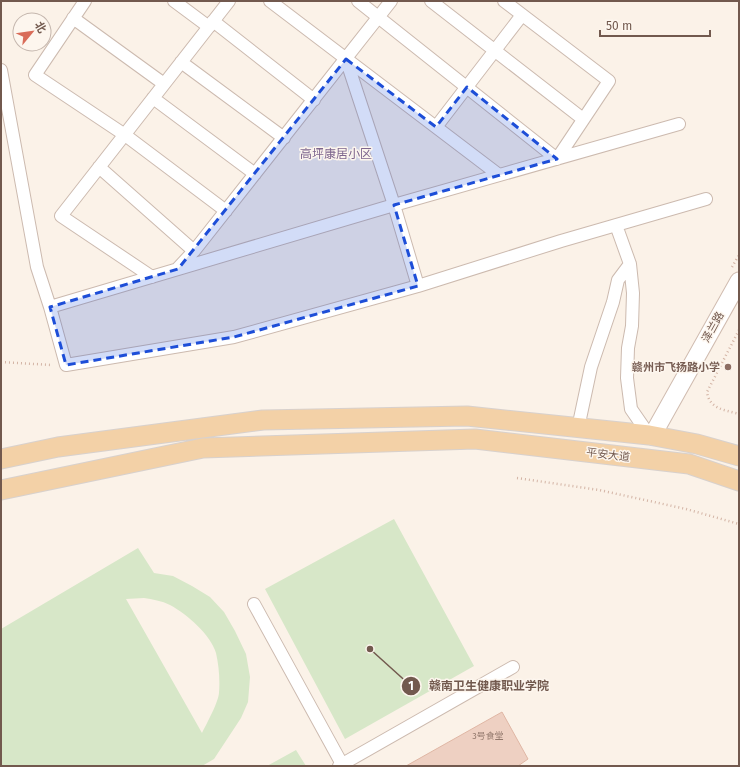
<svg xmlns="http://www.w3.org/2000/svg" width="740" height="767" font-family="'Fira Sans','Noto Sans SC',sans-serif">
	<rect width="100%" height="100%" fill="#fbf2e8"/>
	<!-- green -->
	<path fill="#d7e7c8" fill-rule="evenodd" d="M394 519 474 666 345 739 265 589Z
		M138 548 154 573 173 576 192 586 210 597 224 612 235 631 246 654 250 677 248 702 241 718 214 759 202 766H1V629ZM144 598C152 599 162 601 170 605 187 614 211 635 216 653 219 666 220 680 219 693 218 703 207 723 202 733L126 599Z
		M296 750 306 766H267Z"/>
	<!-- building -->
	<path fill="#eed0c2" stroke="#dfb6a4" d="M502 712 528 759 518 766H406Z"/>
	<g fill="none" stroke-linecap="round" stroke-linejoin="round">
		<!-- street casing -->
		<g stroke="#ccbaaf" stroke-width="14">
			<path id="street" d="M85 1 35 75 125 135 226 211
				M174 1 209 27
				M270 1 499 175
				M358 1 557 159 609 81 504 1
				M431 1 583 119
				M73 18 164 84
				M213 21 314 100
				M346 59 394 205 418 286
				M181 62 284 138
				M1 70 37 267 50 307 66 365 234 337 418 286 561 241 706 199
				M153 98 255 174
				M436 127 522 15
				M99 167 194 251
				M616 225 630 264 633 293 632 326 628 348 627 378 631 409 649 435
				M178 268 194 251 391 1
				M152 277 61 216 229 1
				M50 307 394 205 679 124
				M578 428 591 367 613 302 618 280 630 264
				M254 604 343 766
				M339 766 513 667"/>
		</g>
		<!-- secondary casing -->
		<g stroke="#d0bcb0" stroke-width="19">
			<path id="secondary" d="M652 436 739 281"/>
		</g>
		<!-- primary casing -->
		<g stroke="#d8d1cd" stroke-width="21">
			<path id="primary" d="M1 459 58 447 263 420 467 416 649 435 697 444 739 456
				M1 490 203 448 475 439 689 464 739 481"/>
		</g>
		<!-- path -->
		<path stroke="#d3b4a5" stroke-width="2.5" stroke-dasharray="1 3" stroke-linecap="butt" d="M732 267 739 255
			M739 330 707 392C709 409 725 410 739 414
			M1 362 52 365
			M517 478 599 490 686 509 739 524"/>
		<!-- street -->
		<use href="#street" stroke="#fff" stroke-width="12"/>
		<!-- secondary -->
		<use href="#secondary" stroke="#fff" stroke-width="17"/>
		<!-- primary -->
		<use href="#primary" stroke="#f3d1a7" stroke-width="19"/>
	</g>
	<!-- marked area -->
	<path fill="#1d4ed8" fill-opacity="0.2" stroke="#1d4ed8" stroke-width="3" stroke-dasharray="8 5" stroke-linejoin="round" d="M346 59 436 127 467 87 557 159 394 205 418 286 234 337 66 365 50 307 178 269Z"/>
	<!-- markers -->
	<circle fill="#8d6e63" stroke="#fdf6ee" stroke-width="1.5" cx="728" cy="367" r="4"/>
	<g text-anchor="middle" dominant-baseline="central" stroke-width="3" stroke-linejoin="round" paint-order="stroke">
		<!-- number labels -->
		<g font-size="9" fill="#91776b">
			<text x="488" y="736">3号食堂</text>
		</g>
		<!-- street labels -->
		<g font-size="11" fill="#72594e" stroke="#fdf6ee">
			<text transform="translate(713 327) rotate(-61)">泽兰路</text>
			<text transform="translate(608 455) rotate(7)">平安大道</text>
		</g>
		<!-- education labels -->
		<g font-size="11" font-weight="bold" fill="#785e54" stroke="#fdf6ee" text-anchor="end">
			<text x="720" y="367">赣州市飞扬路小学</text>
		</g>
		<!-- neighbourhood labels -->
		<g font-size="12" fill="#7e668e" stroke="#fdf6ee">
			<text x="336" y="154">高坪康居小区</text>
		</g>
	</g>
	<!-- callouts -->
	<path fill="none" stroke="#72594e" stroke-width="1.5" d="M370 649L411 686"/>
	<g fill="#72594e" stroke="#fdf6ee" stroke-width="1.5">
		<circle cx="370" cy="649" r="4"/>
		<circle cx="411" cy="686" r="10"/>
	</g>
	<g font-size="12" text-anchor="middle" font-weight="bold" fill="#fff">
		<text x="411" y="690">1</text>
	</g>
	<g font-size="12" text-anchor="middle" font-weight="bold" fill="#72594e" stroke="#fdf6ee" stroke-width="3" stroke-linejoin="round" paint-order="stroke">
		<text x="489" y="690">赣南卫生健康职业学院</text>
	</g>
	<!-- border -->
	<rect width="740" height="767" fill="none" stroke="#72594e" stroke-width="4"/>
	<!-- north arrow -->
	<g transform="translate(32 32) rotate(61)"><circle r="19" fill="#fdf6ee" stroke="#c5b7ae"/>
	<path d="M0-3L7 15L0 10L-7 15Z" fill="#d96c59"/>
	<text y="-6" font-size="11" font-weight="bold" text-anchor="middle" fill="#72594e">北</text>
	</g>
	<!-- scale -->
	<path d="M600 30v6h110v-6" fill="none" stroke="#72594e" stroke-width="2"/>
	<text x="606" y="30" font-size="12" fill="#72594e" stroke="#fdf6ee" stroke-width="3" paint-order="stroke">50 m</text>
</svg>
